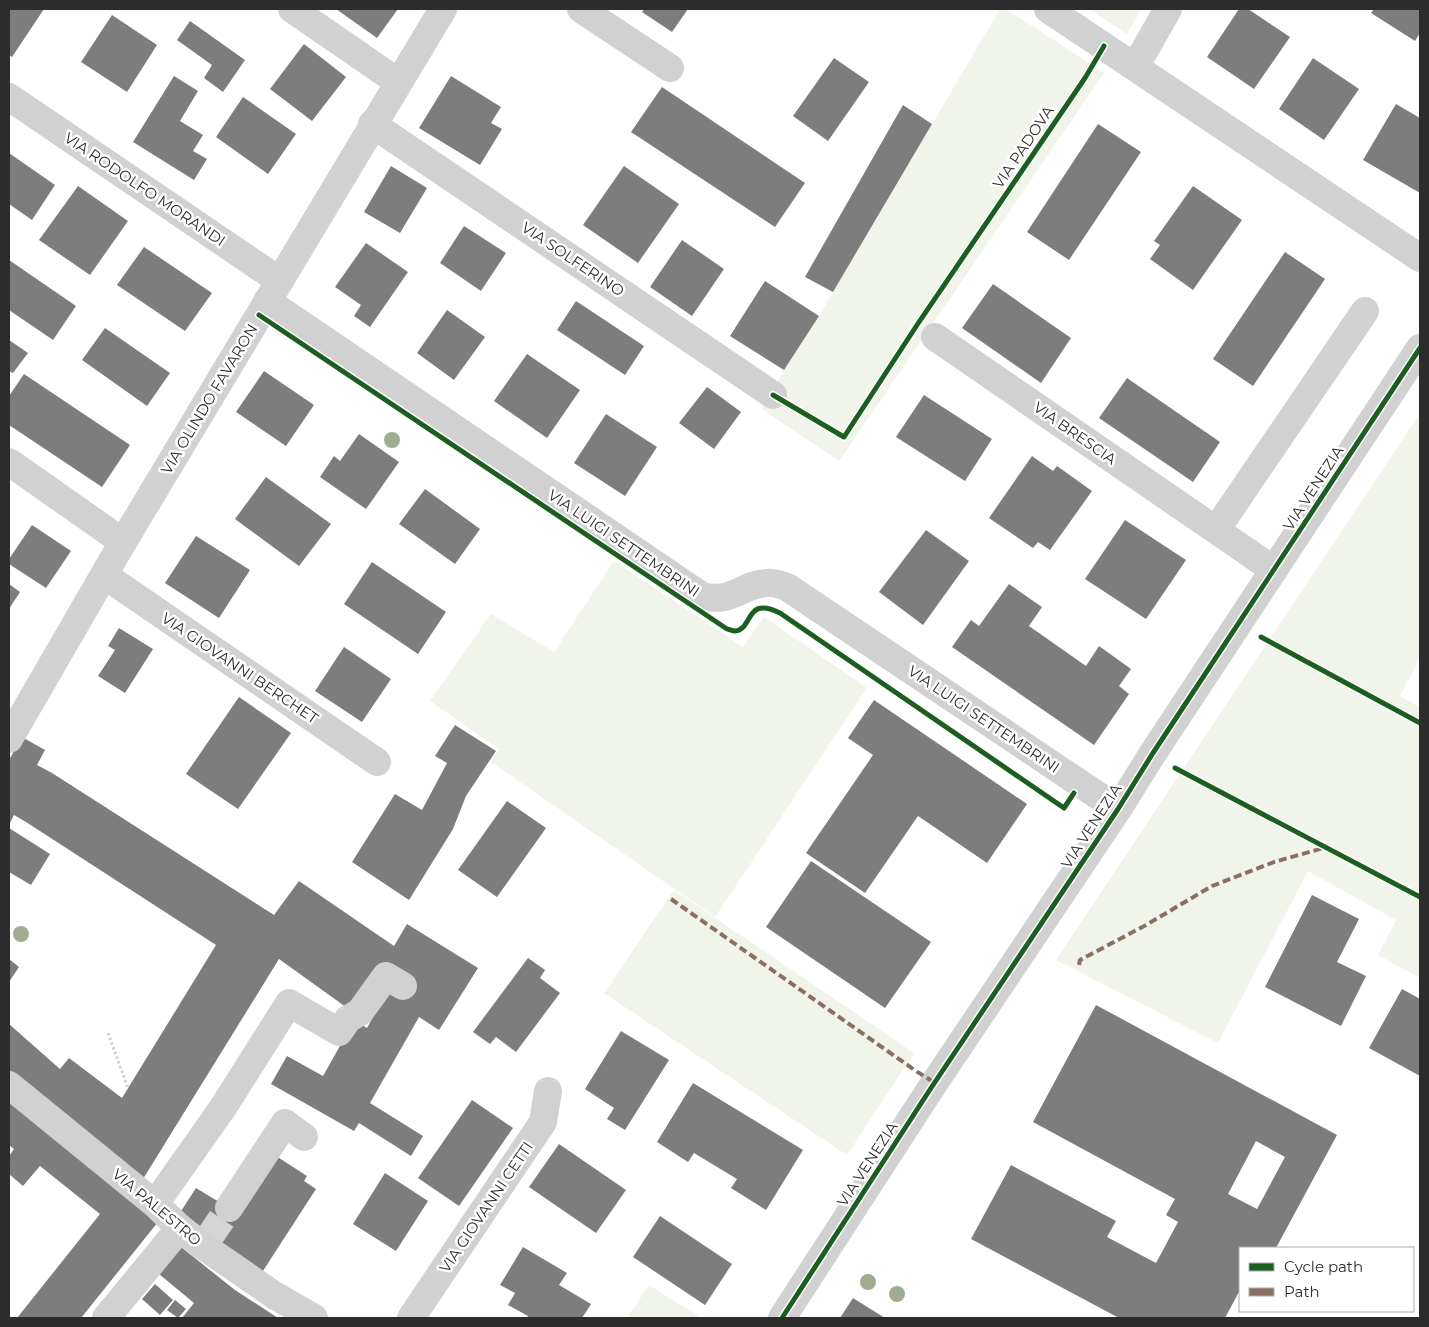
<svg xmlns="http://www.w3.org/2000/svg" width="1429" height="1327" font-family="Montserrat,sans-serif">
	<rect width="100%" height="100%" fill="#fff"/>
	<!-- green -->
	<path fill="#f0f4ea" d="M1000 9H1006L1104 73 839 461 762 409 784 370 819 316Z
		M1089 9H1141L1127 34Z
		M1420 413V658L1400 696 1420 707V978L1378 955 1396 920 1308 871 1218 1043 1056 960Z
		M614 561 743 647 764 617 867 688 715 917 491 762 499 749 430 701 491 614 554 652Z
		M674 890 914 1053 847 1155 604 993Z
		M649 1285 701 1318H627Z"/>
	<!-- building -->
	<path fill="#7d7d7d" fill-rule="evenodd" d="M9 9H44L12 57 9 55Z
		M336 9H398L377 38Z
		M644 9H688L672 32 642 12Z
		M1239 9H1248L1290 37 1254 89 1207 57Z
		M1374 9H1420V33L1415 41 1371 13Z
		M112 15 157 45 127 92 81 62Z
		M190 21 245 60 223 92 204 78 212 65 177 40Z
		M304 44 346 77 312 121 270 89Z
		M834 58 869 82 828 141 793 116Z
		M1313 58 1359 89 1324 140 1279 109Z
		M174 76 198 91 180 121 203 135 193 151 207 159 194 180 133 142Z
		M451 76 501 107 491 123 502 129 480 165 419 128Z
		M662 87 805 183 775 227 631 132Z
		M243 97 296 134 268 174 216 137Z
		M1396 104 1420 118V193L1363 160Z
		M903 105 932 124 833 292 805 277Z
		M1098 124 1141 152 1069 260 1027 232Z
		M9 153 55 185 32 220 9 204Z
		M391 166 427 188 400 233 364 212Z
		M624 166 679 204 638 263 583 225Z
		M78 186 128 221 90 275 39 240Z
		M1193 186 1242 220 1193 290 1150 259 1160 245 1154 241Z
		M464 226 506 253 481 291 440 263Z
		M682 240 724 269 692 316 650 287Z
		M366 243 408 272 370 327 354 316 361 305 335 287Z
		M144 247 212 293 185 331 117 285Z
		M1285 252 1325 279 1253 386 1213 359Z
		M9 260 76 306 53 340 9 310Z
		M765 281 819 316 784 370 730 336Z
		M993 284 1071 338 1041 383 962 328Z
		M576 301 644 346 625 375 557 330Z
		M447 310 485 337 454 380 417 353Z
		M105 328 170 373 147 406 82 360Z
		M9 340 28 353 13 373 9 371Z
		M527 354 580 390 547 438 494 401Z
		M264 371 314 405 286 446 236 412Z
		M24 374 130 445 102 487 9 425V396Z
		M1127 378 1220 442 1193 482 1099 418Z
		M707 387 741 412 714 449 679 423Z
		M924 395 992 439 965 481 896 437Z
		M606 414 657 447 625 496 574 463Z
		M359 434 399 462 366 509 320 477 334 456 340 461Z
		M1032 456 1053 471 1057 466 1092 491 1050 550 1038 542 1033 548 989 518Z
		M266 477 331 524 299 566 235 519Z
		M425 489 480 529 455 564 399 524Z
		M1125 520 1186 560 1146 619 1085 579Z
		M32 525 71 551 46 588 9 564V559Z
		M926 530 969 561 923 625 879 592Z
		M196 536 250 570 219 618 165 583Z
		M372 562 446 612 418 654 344 604Z
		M9 584 20 592 9 609Z
		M1009 584 1042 607 1029 626 1086 666 1099 646 1131 669 1119 686 1129 694 1094 745 952 647 971 620 979 626Z
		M119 628 153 649 125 693 98 676 115 650 108 646Z
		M344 647 391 679 362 722 315 691Z
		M239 697 291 733 238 809 186 774Z
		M874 700 1027 804 987 863 918 816 865 893 806 853 873 755 848 738Z
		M455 725 496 751 466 796 453 829 409 900 352 862 395 794 422 810 447 763 435 756Z
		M22 737 45 750 37 765 52 773 274 915 299 881 394 946 407 924 478 968 439 1030 419 1017 370 1103 423 1136 411 1156 359 1123 354 1131 271 1084 287 1056 323 1076 354 1021 367 1028 388 989 404 997 413 984 382 965 350 1010 279 959 143 1179 9 1070V1024L60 1069 69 1058 122 1098 216 945 26 822 14 815 9 825V760Z
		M507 801 546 828 497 897 458 870Z
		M9 828 50 854 31 885 9 872Z
		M811 861 931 942 885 1008 766 927Z
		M1312 895 1359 919 1337 962 1366 976 1341 1026 1265 987Z
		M528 958 545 970 540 978 560 993 516 1052 496 1037 490 1044 473 1032Z
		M9 959 19 967 9 982Z
		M1402 989 1420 999V1076L1369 1048Z
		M1096 1005 1337 1135 1276 1248H1240V1290L1225 1318H1119L971 1239 1011 1165 1116 1221 1107 1237 1156 1263 1178 1222 1166 1215 1175 1199 1033 1122ZM1256 1141 1285 1157 1257 1209 1228 1194Z
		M621 1031 669 1060 625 1130 607 1119 614 1108 585 1089Z
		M693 1083 803 1150 766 1210 731 1188 737 1179 694 1153 688 1162 657 1142Z
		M472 1100 513 1128 459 1206 418 1178Z
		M9 1102 158 1222 81 1318H17L100 1214 40 1166 23 1186 9 1174V1156L14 1149 9 1145Z
		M559 1144 626 1190 596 1233 529 1187Z
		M276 1156 307 1176 304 1181 316 1189 261 1274 176 1219 196 1188 229 1208Z
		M385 1173 428 1201 396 1251 353 1224Z
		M660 1216 732 1264 705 1305 633 1257Z
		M181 1247 235 1290 278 1318H182L194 1303 159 1274Z
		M523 1247 567 1273 559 1285 591 1304 582 1318H527L528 1316 508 1305 515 1293 500 1285Z
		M155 1284 173 1300 160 1315 142 1299Z
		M853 1298 885 1318H840Z
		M175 1300 186 1309 178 1318 167 1310Z"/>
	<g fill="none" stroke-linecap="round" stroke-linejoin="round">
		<!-- minor-tunnel -->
		<path stroke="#d5d5d5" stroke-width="28" stroke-dasharray="28 14" stroke-linecap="butt" d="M206 1242 229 1208"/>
		<!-- path -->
		<path stroke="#d1d1d1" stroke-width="3" stroke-dasharray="2.5 2.5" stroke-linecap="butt" d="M108 1033 128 1088"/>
		<!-- minor -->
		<path stroke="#d1d1d1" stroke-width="28" d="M292 9 398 82
			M581 9 670 68
			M1048 9 1420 258
			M1135 67 1168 9
			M9 97 280 281
			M372 124 773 395
			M267 301 702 596C732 604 742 584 767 583 774 582 781 585 787 587L1118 809
			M935 337 1274 570
			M9 462 123 542
			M1216 530 1365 311
			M104 575 377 762
			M9 739 123 542 443 9
			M9 1085 155 1204 180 1228 203 1246 274 1295 314 1318
			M155 1204 224 1106 289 1003 339 1032 348 1019 360 1012 386 976 403 986
			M229 1208 285 1123 304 1137
			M106 1318 180 1228
			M411 1318 543 1122 548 1091
			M782 1318 931 1088 1118 809 1153 753 1420 348"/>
		<!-- quiet -->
		<path stroke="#8d6e63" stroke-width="4" stroke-dasharray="8 4" stroke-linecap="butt" d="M671 899 916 1071 935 1083
			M1079 965 1080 960 1146 925 1212 886 1274 862 1327 847"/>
		<!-- cycleway casing -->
		<g stroke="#fff" stroke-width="8">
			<path id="cycleway" d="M259 315 727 629C729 629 732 631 735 631 753 630 745 595 780 613L1064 808 1074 793
				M773 395 844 437 917 325 1085 78 1104 46
				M1261 637 1420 723
				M1175 768 1420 897
				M782 1318 931 1088 1118 809 1153 753 1420 348"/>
		</g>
		<!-- cycleway -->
		<use href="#cycleway" stroke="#1b5e20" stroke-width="5"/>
	</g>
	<!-- trees -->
	<g fill="#9fac91">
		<circle cx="392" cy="440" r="8"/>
		<circle cx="21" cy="934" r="8"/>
		<circle cx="868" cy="1282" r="8"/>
		<circle cx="897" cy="1294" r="8"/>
	</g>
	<g text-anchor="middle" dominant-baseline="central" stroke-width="5" stroke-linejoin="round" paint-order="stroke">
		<!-- street labels -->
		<g font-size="15" fill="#2c2c2c" stroke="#fff">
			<text transform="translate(1023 147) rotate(-56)">VIA PADOVA</text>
			<text transform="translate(145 189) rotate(34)">VIA RODOLFO MORANDI</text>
			<text transform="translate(573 259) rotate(34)">VIA SOLFERINO</text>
			<text transform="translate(209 399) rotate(-59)">VIA OLINDO FAVARON</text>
			<text transform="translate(1075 433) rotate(35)">VIA BRESCIA</text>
			<text transform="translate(1313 488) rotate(-57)">VIA VENEZIA</text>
			<text transform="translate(624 543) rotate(34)">VIA LUIGI SETTEMBRINI</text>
			<text transform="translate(240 668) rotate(34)">VIA GIOVANNI BERCHET</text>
			<text transform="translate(984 719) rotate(34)">VIA LUIGI SETTEMBRINI</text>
			<text transform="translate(1091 826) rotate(-57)">VIA VENEZIA</text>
			<text transform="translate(867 1164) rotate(-57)">VIA VENEZIA</text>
			<text transform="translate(157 1207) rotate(40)">VIA PALESTRO</text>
			<text transform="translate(486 1207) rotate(-56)">VIA GIOVANNI CETTI</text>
		</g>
	</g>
	<!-- border -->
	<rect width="1429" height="1327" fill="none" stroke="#2c2c2c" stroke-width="20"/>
	<!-- legend -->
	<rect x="1239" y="1247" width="175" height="65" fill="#ffffff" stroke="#ababab"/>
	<rect x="1249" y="1263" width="25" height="8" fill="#1b5e20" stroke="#ababab"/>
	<text x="1284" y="1272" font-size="15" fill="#2c2c2c">Cycle path</text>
	<rect x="1249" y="1288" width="25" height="8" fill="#8d6e63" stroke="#ababab"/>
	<text x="1284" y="1297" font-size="15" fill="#2c2c2c">Path</text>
</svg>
